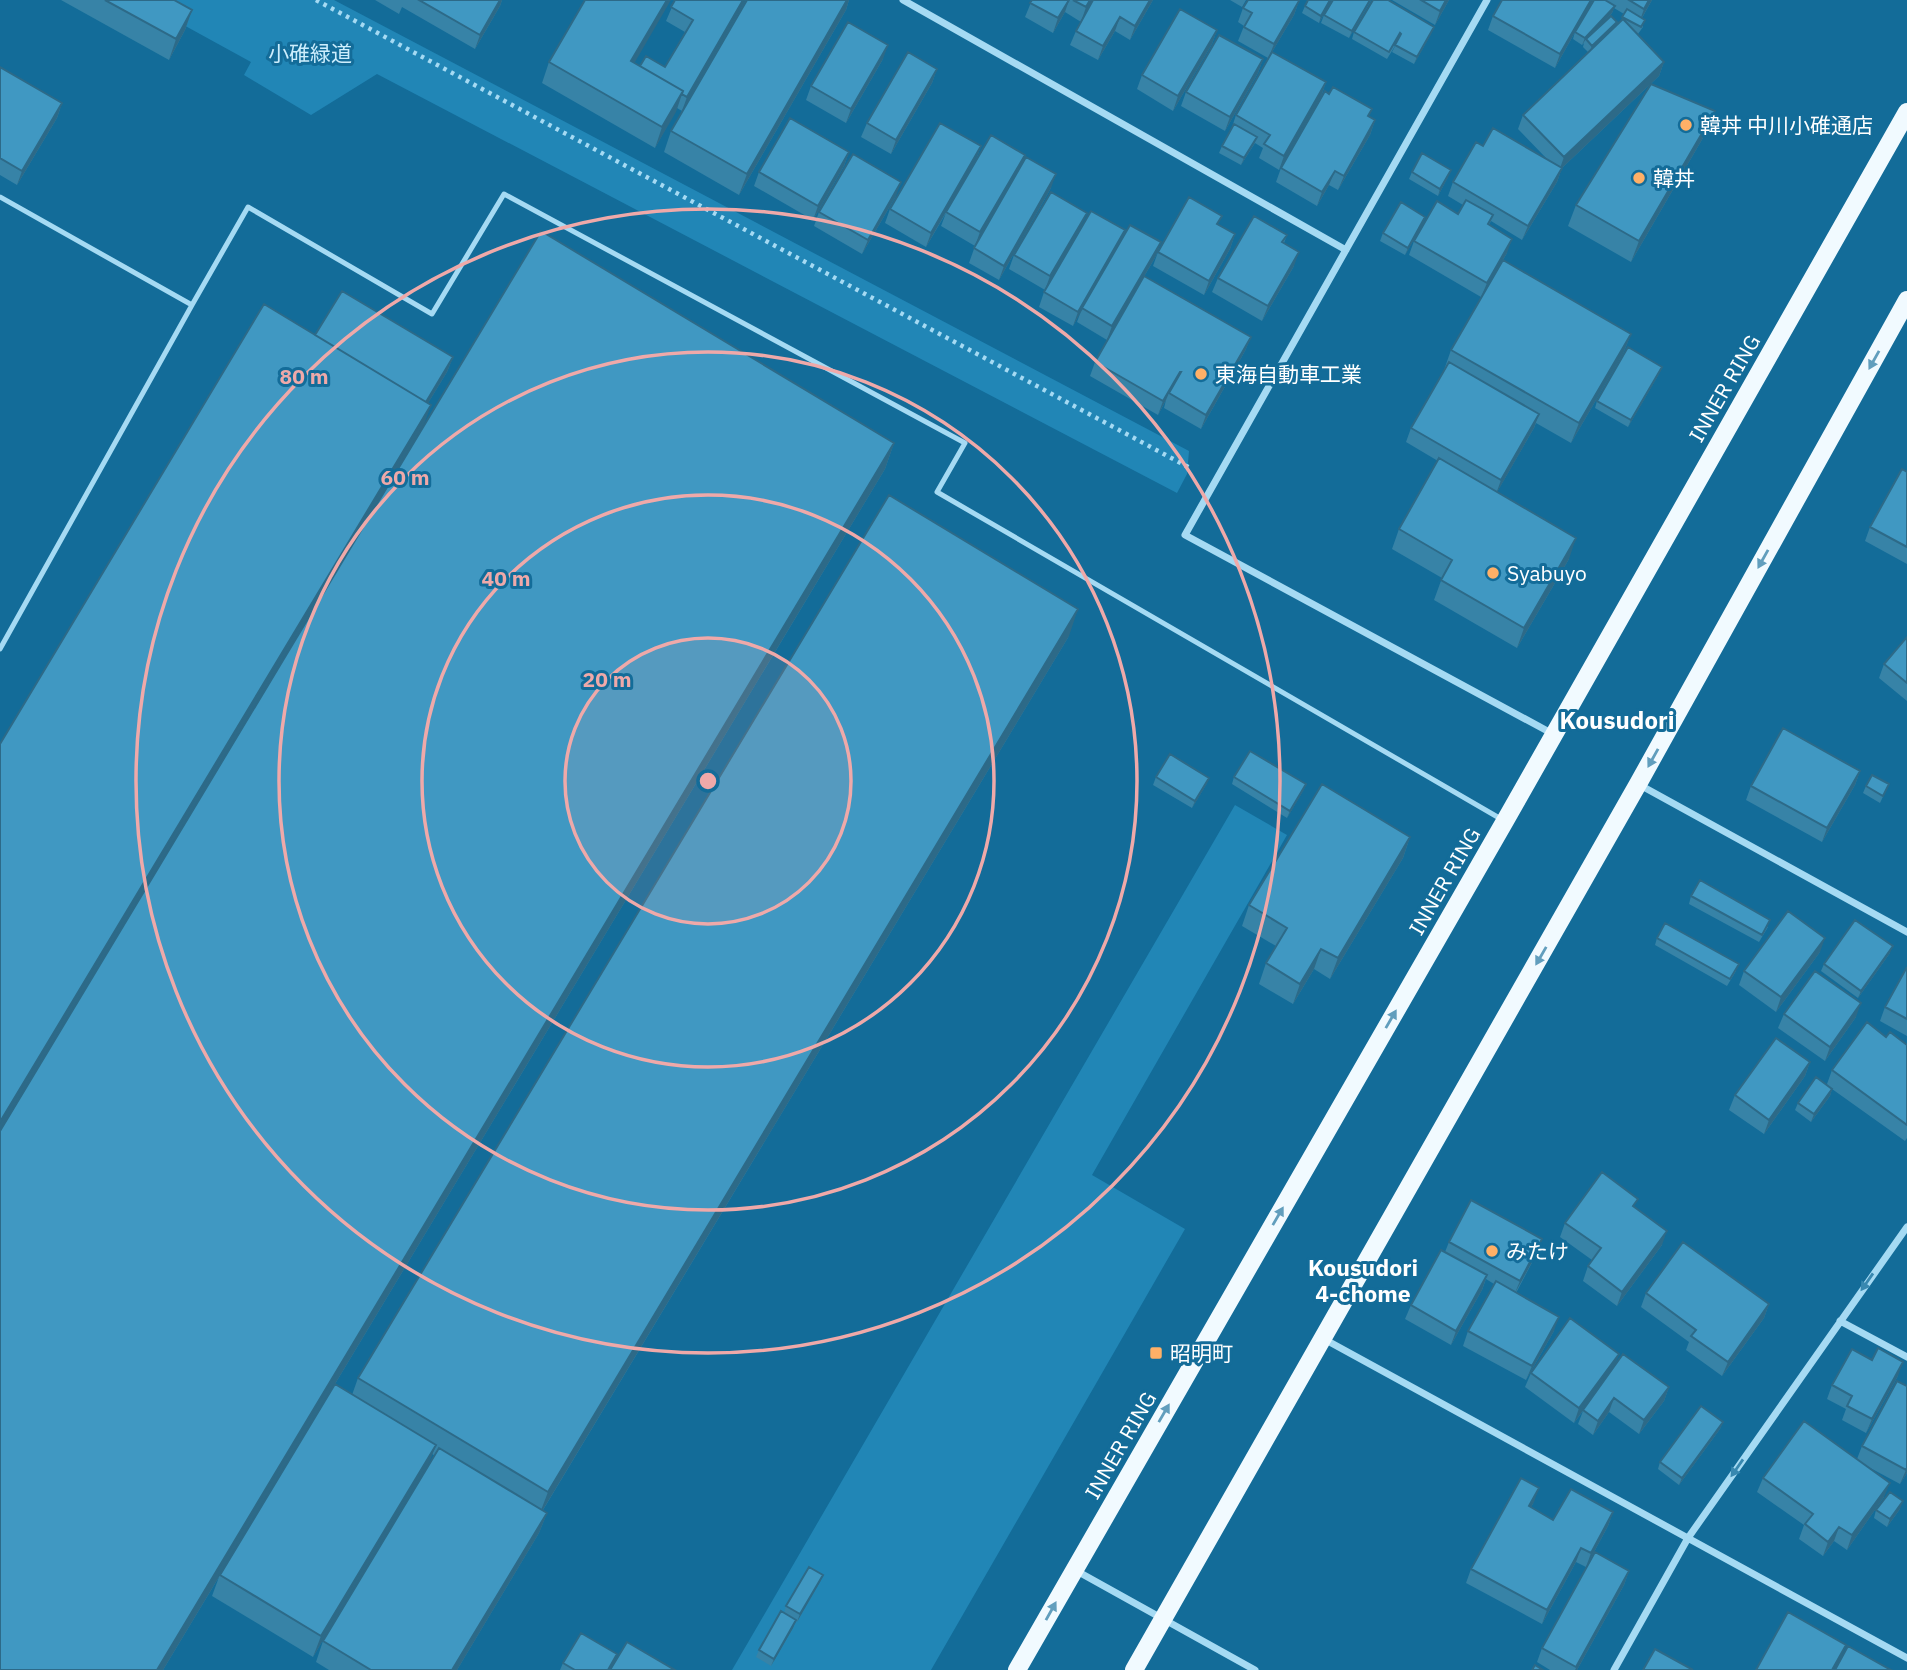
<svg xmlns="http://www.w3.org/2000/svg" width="1907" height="1670" font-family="'IBM Plex Sans','Noto Sans JP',sans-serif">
	<rect width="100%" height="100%" fill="#136c99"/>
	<!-- green -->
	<path fill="#2186b6" d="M138 0H334L1189 451 1187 474 1177 493 377 74 311 115 244 75 251 62Z
		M1235 805 1287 835 1092 1175 1185 1229 931 1670H732Z"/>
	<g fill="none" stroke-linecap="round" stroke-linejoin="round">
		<!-- path -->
		<path stroke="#a5daf3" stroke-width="4.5" stroke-dasharray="3.5 5" stroke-linecap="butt" d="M316 0 1190 468"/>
		<!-- lane -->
		<path stroke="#a5daf3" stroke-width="5" d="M0 197 192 305 0 649
			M192 305 248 207 432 314 504 194 965 443 937 492 1501 819"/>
		<!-- street -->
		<path stroke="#a5daf3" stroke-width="7" d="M903 0 1346 250
			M1487 0 1185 535 1553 734
			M1638 784 1907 932
			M1840 1321 1907 1357
			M1324 1339 1907 1658
			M1075 1570 1255 1670
			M1614 1670 1688 1538 1907 1227"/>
		<!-- primary -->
		<path stroke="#f1faff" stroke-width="18" d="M1017 1670 1505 821 1907 112
			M1134 1670 1638 784 1907 300"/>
	</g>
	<!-- wall -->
	<path fill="#3783a7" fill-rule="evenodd" d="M61 0H174L192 10 185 30 169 60Z
		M375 0H502L500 6 475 49 402 7 399 14Z
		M675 0H746L682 111 677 108 655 148 542 83 549 62 635 63 640 66 665 67 685 32 666 21Z
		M747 0H849L846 10 739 195 664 152 671 131Z
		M1032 0H1093L1081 22 1065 12 1053 33 1025 17Z
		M1093 0H1153L1130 40 1115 31 1098 60 1070 45 1076 31Z
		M1230 0H1246L1242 7Z
		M1332 0 1319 23 1302 13 1305 6Z
		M1392 0H1449L1435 25Z
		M1593 0 1555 68 1488 30 1493 16Z
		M1594 0H1652L1642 18 1643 27 1638 34 1664 62 1659 76 1562 168 1557 182 1522 240 1491 221 1489 225 1507 253 1481 297 1409 255 1414 241 1458 214 1463 205 1448 196 1453 182 1483 146 1547 159 1518 129 1523 115 1588 52 1583 47 1584 43 1582 45 1573 39 1575 32ZM1614 8 1624 14 1620 23 1616 27 1601 25 1612 13Z
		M1299 1 1294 15 1272 52 1326 82 1321 97 1279 170 1259 158 1263 148 1255 143 1241 165 1219 153 1222 146 1231 130 1236 115 1268 58 1238 41 1244 26 1238 22 1243 8Z
		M1371 1 1349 38 1321 23 1324 15Z
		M1217 30 1212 44 1173 111 1137 89 1142 75Z
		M1354 32 1431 34 1414 64 1392 52 1398 41 1387 59 1352 39Z
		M883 59 846 123 806 100 811 86Z
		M1263 59 1258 73 1225 131 1181 106 1186 92Z
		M0 67 62 103 57 118 17 185 0 175Z
		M937 69 932 83 891 154 861 137 867 123Z
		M1369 117 1375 120 1370 135 1338 190 1329 185 1317 206 1276 182 1281 168Z
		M1707 131 1631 262 1568 226 1576 205Z
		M981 146 976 160 1019 169 1051 188 999 280 969 263 975 246 941 226 946 213 926 247 885 223 890 209Z
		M849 152 844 166 813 220 754 186 759 172Z
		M1412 172 1448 177 1438 196 1409 179Z
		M896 196 862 254 814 226 819 212Z
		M1425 217 1423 224 1405 255 1380 241 1383 233Z
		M1081 227 1045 290 1009 269 1014 255Z
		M1125 230 1121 242H1161L1156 256 1107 340 1077 322 1081 311 1073 326 1039 307 1044 292Z
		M1235 234 1230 249 1204 295 1153 266 1158 252Z
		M1287 235 1284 243 1294 266 1262 321 1212 292 1218 278Z
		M1631 334 1623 354 1571 443 1536 423 1534 428 1497 492 1569 559 1517 648 1434 600 1442 578 1392 549 1399 529 1438 461 1406 442 1411 428 1444 370 1451 350Z
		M315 335 453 357 447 372 428 403 423 427 894 443 885 469 335 1384 352 1395 358 1378 1069 636 543 1510 547 1513 539 1533 457 1670H329L316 1662 323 1641 435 1456 432 1454 313 1657 212 1596 219 1577 163 1670H0Z
		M1251 337 1245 351 1201 429 1164 408 1166 400 1158 415 1090 376 1095 362Z
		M1659 374 1628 427 1595 408 1597 401Z
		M1907 472V564L1865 541 1870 527Z
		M1907 637V701L1879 678 1884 664Z
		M1860 771 1855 785 1822 842 1746 800 1751 786Z
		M1156 777 1209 778 1206 785 1192 808 1153 785Z
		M1234 777 1306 784 1303 791 1287 818 1232 784Z
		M1889 784 1880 803 1863 793 1866 786Z
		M1410 837 1403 858 1330 979 1314 969 1293 1004 1259 984 1266 963 1276 946 1242 926 1249 905Z
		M1691 896 1768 927 1759 942 1689 904Z
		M1657 938 1736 971 1727 986 1655 945Z
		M1820 952 1776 1012 1739 985 1744 971Z
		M1890 953 1858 998 1821 971 1824 964Z
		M1907 967V1036L1880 1021 1885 1007Z
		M1784 1014 1856 1017 1825 1061 1778 1028Z
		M1886 1037 1907 1045V1138L1905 1141 1832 1089 1830 1096 1811 1122 1795 1110 1798 1103 1827 1084 1832 1070Z
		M1810 1062 1805 1076 1764 1134 1729 1110 1735 1095Z
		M1635 1208 1662 1245 1617 1306 1583 1281 1588 1266 1592 1260 1560 1237 1565 1223Z
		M1449 1242 1537 1253 1516 1293 1554 1331 1526 1380 1463 1346 1468 1331 1494 1284 1486 1279 1482 1290 1451 1345 1405 1319 1411 1305 1445 1252Z
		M1646 1293 1769 1304 1764 1318 1722 1376 1686 1350 1689 1342 1641 1307Z
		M1619 1354 1614 1366 1669 1387 1664 1401 1639 1434 1609 1412 1593 1435 1578 1424 1583 1411 1574 1423 1525 1387 1531 1373Z
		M1898 1376 1866 1433 1842 1420 1846 1409 1827 1399 1832 1385Z
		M1897 1381 1907 1473 1900 1484 1861 1463 1884 1497 1847 1550 1834 1541 1823 1556 1799 1539 1804 1525 1757 1492 1763 1478 1857 1459 1862 1446Z
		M1723 1422 1720 1429 1679 1485 1658 1469 1660 1462Z
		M1534 1502 1531 1507 1553 1520 1613 1512 1608 1526 1586 1567 1576 1562 1542 1624 1466 1583 1471 1569Z
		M1900 1509 1887 1527 1874 1518 1876 1510Z
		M1629 1571 1624 1585 1577 1670H1550L1537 1662 1542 1648Z
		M820 1582 797 1622 796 1621 793 1628 771 1666 756 1657 759 1650 784 1613 786 1606Z
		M617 1654 609 1670H560L563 1663Z"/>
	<!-- shaded-wall -->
	<path fill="#2d6a88" d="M500 0H502L500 6 475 49 480 35Z
		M667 0H671L624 81 631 61Z
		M743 0H746L682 111 687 97Z
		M847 0H849L846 10 739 195 747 174Z
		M1069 0 1065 12 1053 33 1058 18Z
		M1090 0H1093L1081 22 1086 7Z
		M1150 0H1153L1130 40 1135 26Z
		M1330 0H1332L1319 23 1321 16Z
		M1370 0H1371L1349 38 1352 31Z
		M1446 0H1449L1435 25 1440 11Z
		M1591 0H1593L1555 68 1560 54Z
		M1649 0H1652L1639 23 1644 9Z
		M1299 1 1294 15 1268 59 1274 44Z
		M1615 6 1612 13 1587 40 1586 39 1582 45 1585 38Z
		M192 10 185 30 169 60 176 39Z
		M1120 17 1115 31 1098 60 1103 46Z
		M1617 22 1615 29 1589 53 1592 46Z
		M1434 27 1431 34 1414 64 1417 57Z
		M1217 30 1212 44 1173 111 1178 96Z
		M888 45 883 59 846 123 851 109Z
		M1263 59 1258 73 1225 131 1230 117Z
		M1664 62 1659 76 1562 168 1557 182 1522 240 1528 226 1559 171 1564 157Z
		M937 69 932 83 891 154 896 140Z
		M1326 82 1321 97 1279 170 1284 156Z
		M683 91 676 112 655 148 662 127Z
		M62 103 57 118 17 185 22 171Z
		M1715 111 1707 131 1631 262 1639 241Z
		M1375 120 1370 135 1338 190 1344 176Z
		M1257 137 1254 144 1241 165 1244 158Z
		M981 146 976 160 926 247 931 233Z
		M849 152 844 166 813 220 818 206Z
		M1025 155 1019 169 975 246 980 232Z
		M1451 170 1448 177 1438 196 1440 189Z
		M1335 171 1329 185 1317 206 1322 192Z
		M1056 174 1051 188 999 280 1004 266Z
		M901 182 896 196 862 254 868 240Z
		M1087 213 1081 227 1045 290 1050 276Z
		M1425 217 1423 224 1405 255 1408 248Z
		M1125 230 1120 244 1073 326 1078 312Z
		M1235 234 1230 249 1204 295 1209 281Z
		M1512 239 1507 253 1481 297 1487 283Z
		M1161 242 1156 256 1107 340 1112 326Z
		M1299 252 1294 266 1262 321 1268 306Z
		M1631 334 1623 354 1571 443 1579 423Z
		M1251 337 1245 351 1201 429 1206 415Z
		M453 357 447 372 416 423 421 409Z
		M1662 367 1659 374 1628 427 1631 420Z
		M1180 372 1175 386 1169 393 1166 400 1158 415 1163 401Z
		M431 405 422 431 0 1133V1122Z
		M1539 414 1534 428 1496 494 1501 480Z
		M894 443 885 469 163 1670H157Z
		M1576 538 1569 559 1517 648 1524 628Z
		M1078 609 1069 636 538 1518 548 1492Z
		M1860 771 1855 785 1822 842 1827 828Z
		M1209 778 1206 785 1192 808 1195 801Z
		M1306 784 1303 791 1287 818 1290 811Z
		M1410 837 1403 858 1330 979 1338 958Z
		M1825 938 1820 952 1776 1012 1781 997Z
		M1893 946 1890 953 1858 998 1861 991Z
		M1321 949 1314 969 1293 1004 1300 984Z
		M1861 1003 1856 1017 1825 1061 1830 1047Z
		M1810 1062 1805 1076 1764 1134 1769 1120Z
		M1832 1089 1830 1096 1811 1122 1814 1114Z
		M1667 1231 1662 1245 1617 1306 1622 1292Z
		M1542 1239 1537 1253 1514 1295 1520 1281Z
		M1487 1275 1482 1290 1451 1345 1456 1331Z
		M1769 1304 1764 1318 1722 1376 1728 1362Z
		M1559 1317 1554 1331 1526 1380 1532 1366Z
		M1619 1354 1614 1368 1574 1423 1579 1408Z
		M1903 1362 1898 1376 1866 1433 1872 1419Z
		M1669 1387 1664 1401 1639 1434 1644 1420Z
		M1614 1398 1609 1412 1593 1435 1598 1421Z
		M1723 1422 1720 1429 1679 1485 1682 1478Z
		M436 1445 428 1466 313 1657 321 1636Z
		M1907 1468V1473L1900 1484 1906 1470Z
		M1890 1483 1884 1497 1847 1550 1852 1535Z
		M1539 1488 1534 1502 1524 1520 1529 1506Z
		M1903 1501 1900 1509 1887 1527 1890 1519Z
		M1613 1512 1608 1526 1586 1567 1591 1553Z
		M547 1513 539 1533 457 1670H452Z
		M1839 1527 1834 1541 1823 1556 1828 1542Z
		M1581 1548 1576 1562 1542 1624 1547 1610Z
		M1629 1571 1624 1585 1577 1670H1575Z
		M823 1575 820 1582 797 1622 800 1614Z
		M796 1620 793 1628 771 1666 774 1659Z
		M1846 1645 1841 1659 1834 1670H1832Z"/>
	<!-- building -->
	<path fill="#4098c2" stroke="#2d6a88" stroke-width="2" d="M105 0H174L192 10 176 39Z
		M419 0H500L480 35Z
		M585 0H667L631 61 683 91 662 127 549 62Z
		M675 0H743L687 97 682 94 683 91 640 66 646 56 665 67 693 20 671 7Z
		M747 0H847L747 174 671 131Z
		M1032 0H1069L1058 18 1030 3Z
		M1073 0H1090L1086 7Z
		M1093 0H1150L1135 26 1120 17 1103 46 1076 31Z
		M1248 0H1298L1299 1 1274 44 1244 27 1252 13 1243 8Z
		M1308 0H1330L1321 16 1305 6Z
		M1333 0H1370L1352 31 1324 15Z
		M1373 0H1388L1434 27 1417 57 1395 45 1401 34 1400 33 1389 52 1354 32Z
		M1421 0H1446L1440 11Z
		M1502 0H1591L1560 54 1493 16Z
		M1594 0H1605L1615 6 1585 38 1575 32Z
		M1629 0H1649L1644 9Z
		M1180 9 1217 30 1178 96 1142 75Z
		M1627 9 1645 20 1641 27 1622 17Z
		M1611 16 1617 22 1592 46 1586 39Z
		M1623 19 1664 62 1564 157 1523 115Z
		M848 22 888 45 851 109 811 86Z
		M1219 35 1263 59 1230 117 1186 92Z
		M908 52 937 69 896 140 867 123Z
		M1272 52 1326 82 1284 156 1264 144 1270 135 1236 115Z
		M0 67 62 103 22 171 0 158Z
		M1651 84 1715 111 1639 241 1576 205Z
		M1333 87 1372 109 1368 116 1375 120 1344 176 1335 171 1322 192 1281 168 1325 91 1329 94Z
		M790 118 849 152 818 206 759 172Z
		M940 123 981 146 931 233 890 209Z
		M1234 124 1257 137 1244 158 1222 146Z
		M1493 128 1562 168 1528 226 1453 182 1476 142 1483 146Z
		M991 135 1025 155 980 232 946 212Z
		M1422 153 1451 170 1440 189 1412 172Z
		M853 154 901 182 868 240 819 212Z
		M1026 157 1056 174 1004 266 974 248Z
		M1051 192 1087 213 1050 276 1014 255Z
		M1189 197 1222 216 1217 224 1235 234 1209 281 1158 252Z
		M1466 200 1493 215 1488 224 1512 239 1487 283 1414 241 1437 201 1458 214Z
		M1401 202 1425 217 1408 248 1383 233Z
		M1091 211 1125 230 1078 312 1044 292Z
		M1254 216 1287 235 1282 242 1299 252 1268 306 1218 278Z
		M1130 225 1161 242 1112 326 1082 308Z
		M541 231 894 443 157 1670H0V1131Z
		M1503 260 1631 334 1579 423 1451 350Z
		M1144 276 1251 337 1206 415 1169 393 1181 372H1180L1163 401 1095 362Z
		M342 291 453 357 426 402 315 335Z
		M264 304 431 405 0 1122V744Z
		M1628 347 1662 367 1631 420 1597 401Z
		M1449 362 1539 414 1501 480 1411 428Z
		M1439 458 1576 538 1524 628 1441 580 1452 560 1399 529Z
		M1902 469 1907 472V547L1870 527Z
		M889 495 1078 609 548 1492 358 1378Z
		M1907 637V683L1884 664Z
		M1783 728 1860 771 1827 828 1751 786Z
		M1250 751 1306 784 1290 811 1234 777Z
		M1170 754 1209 778 1195 801 1156 777Z
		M1872 775 1889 784 1883 796 1866 786Z
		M1322 784 1410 837 1338 958 1321 949 1300 984 1266 963 1287 928 1249 905Z
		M1700 880 1770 920 1762 935 1691 896Z
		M1788 911 1825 938 1781 997 1744 971Z
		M1855 920 1893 946 1861 991 1824 964Z
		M1665 923 1739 964 1730 979 1657 938Z
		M1907 967V1019L1885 1007Z
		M1815 971 1861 1003 1830 1047 1784 1014Z
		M1867 1022 1886 1037 1890 1032 1907 1045V1125L1832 1070Z
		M1776 1038 1810 1062 1769 1120 1735 1095Z
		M1816 1077 1832 1089 1814 1114 1798 1103Z
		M1602 1172 1638 1199 1633 1206 1667 1231 1622 1292 1588 1266 1601 1248 1565 1223Z
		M1471 1200 1542 1239 1520 1281 1449 1242Z
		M1683 1242 1769 1304 1728 1362 1691 1336 1696 1330 1646 1293Z
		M1441 1250 1487 1275 1456 1331 1411 1305Z
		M1496 1281 1559 1317 1532 1366 1468 1331Z
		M1570 1318 1619 1354 1579 1408 1531 1373Z
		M1878 1348 1903 1362 1872 1419 1847 1406 1852 1396 1832 1385 1852 1349 1872 1360Z
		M1623 1354 1669 1387 1644 1420 1614 1398 1598 1421 1583 1410Z
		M1897 1381 1907 1386V1468L1906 1470 1862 1446Z
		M335 1384 436 1445 321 1636 220 1575Z
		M1701 1406 1723 1422 1682 1478 1660 1462Z
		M1804 1421 1890 1483 1852 1535 1839 1527 1828 1542 1805 1524 1813 1514 1763 1478Z
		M439 1448 547 1513 452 1670H371L323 1641Z
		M1521 1478 1539 1488 1529 1506 1553 1520 1571 1489 1613 1512 1591 1553 1581 1548 1547 1610 1471 1569Z
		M1890 1492 1903 1501 1890 1519 1876 1510Z
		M1595 1552 1629 1571 1576 1667 1542 1648Z
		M809 1567 823 1575 800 1614 786 1606Z
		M781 1611 796 1620 774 1659 759 1650Z
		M1788 1612 1846 1645 1832 1670H1756Z
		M581 1633 617 1654 608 1670H575L563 1663Z
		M627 1642 675 1670H610Z
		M1848 1646 1891 1670H1835Z
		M1655 1649 1693 1670H1643Z
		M1535 1665 1543 1670H1532Z"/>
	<!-- one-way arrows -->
	<defs><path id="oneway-solid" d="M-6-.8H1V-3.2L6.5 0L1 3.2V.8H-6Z" transform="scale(1.75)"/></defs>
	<g fill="#619ebd">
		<use href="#oneway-solid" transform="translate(1874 360) rotate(119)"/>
		<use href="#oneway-solid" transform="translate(1763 559) rotate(119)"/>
		<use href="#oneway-solid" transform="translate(1653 758) rotate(119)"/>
		<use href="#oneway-solid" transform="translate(1541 956) rotate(120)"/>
		<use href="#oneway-solid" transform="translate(1391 1019) rotate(-60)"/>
		<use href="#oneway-solid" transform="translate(1278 1216) rotate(-60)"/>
		<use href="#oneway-solid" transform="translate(1164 1413) rotate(-60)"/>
		<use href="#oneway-solid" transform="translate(1051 1611) rotate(-61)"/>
	</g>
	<g fill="#3888b0">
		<use href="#oneway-solid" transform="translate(1867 1282) rotate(125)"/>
		<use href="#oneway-solid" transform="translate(1737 1468) rotate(125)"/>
	</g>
	<!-- distance rings -->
	<circle cx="708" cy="781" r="143" fill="#efa9a9" fill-opacity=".12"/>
	<g fill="none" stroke="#efa9a9" stroke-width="3.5">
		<circle cx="708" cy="781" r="143"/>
		<circle cx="708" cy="781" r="286"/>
		<circle cx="708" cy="781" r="429"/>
		<circle cx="708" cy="781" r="572"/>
	</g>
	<!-- markers -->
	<g fill="#ffb067" stroke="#136c99" stroke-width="2.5">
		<circle cx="1686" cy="125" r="7"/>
		<circle cx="1639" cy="178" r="7"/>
		<circle cx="1201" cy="374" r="7"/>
		<circle cx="1493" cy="573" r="7"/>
		<circle cx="1492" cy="1251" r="7"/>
		<rect x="1149" y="1346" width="14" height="14" rx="3.5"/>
	</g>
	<g text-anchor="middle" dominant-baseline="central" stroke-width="6" stroke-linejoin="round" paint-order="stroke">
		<!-- park labels -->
		<g font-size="21" fill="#cdeefd" stroke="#136c99">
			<text x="310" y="53">小碓緑道</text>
		</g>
		<!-- poi labels -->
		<g font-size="21" fill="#fff" stroke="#136c99" text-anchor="start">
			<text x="1700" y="125">韓丼 中川小碓通店</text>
			<text x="1653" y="178">韓丼</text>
			<text x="1215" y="374">東海自動車工業</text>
			<text x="1507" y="573">Syabuyo</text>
			<text x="1506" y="1251">みたけ</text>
			<text x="1170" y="1353">昭明町</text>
		</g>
		<!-- street labels -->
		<g font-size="21" fill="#fff" stroke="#136c99">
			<text transform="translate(1724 388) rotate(-60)">INNER RING</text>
			<text transform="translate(1444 881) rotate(-60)">INNER RING</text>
			<text transform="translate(1120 1445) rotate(-60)">INNER RING</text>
		</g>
		<!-- neighbourhood labels -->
		<g font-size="23" font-weight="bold" fill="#fff" stroke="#136c99">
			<text x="1363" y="1267">Kousudori<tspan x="1363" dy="26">4-chome</tspan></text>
		</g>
		<!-- quarter labels -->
		<g font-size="24" font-weight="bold" fill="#fff" stroke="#136c99">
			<text x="1617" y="720">Kousudori</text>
		</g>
	</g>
	<circle cx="708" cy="781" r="10" fill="#efa9a9" stroke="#136c99" stroke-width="3.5"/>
	<g font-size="21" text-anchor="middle" font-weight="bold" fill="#efa9a9" stroke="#136c99" stroke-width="6" stroke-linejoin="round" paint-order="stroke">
		<text x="304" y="384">80 m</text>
		<text x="405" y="485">60 m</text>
		<text x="506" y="586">40 m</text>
		<text x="607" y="687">20 m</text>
	</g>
</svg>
